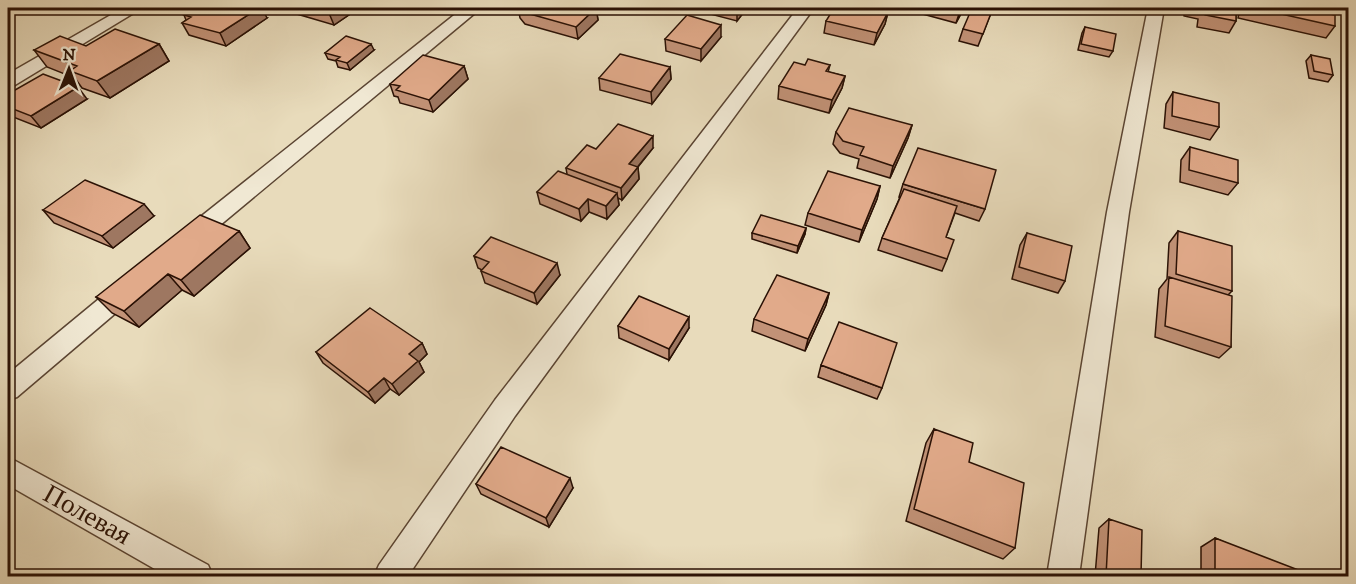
<svg xmlns="http://www.w3.org/2000/svg" width="1356" height="584" font-family="'IM FELL DW Pica',serif">
	<rect width="100%" height="100%" fill="#e8dbbb"/>
	<filter id="stains"><feTurbulence type="fractalNoise" baseFrequency=".00333" numOctaves="4"/><feColorMatrix values="0 0 0 0 .2 0 0 0 0 .09 0 0 0 0 .02 0 0 0 .5 -.17"/></filter>
	<radialGradient id="worn" r=".72"><stop offset=".6" stop-color="#630" stop-opacity="0"/><stop offset="1" stop-color="#630" stop-opacity=".3"/></radialGradient>
	<g fill="none" stroke-linecap="round" stroke-linejoin="round">
		<!-- street casing -->
		<g stroke="#5a4432" stroke-width="3">
			<path id="street" d="M123 8H142L15 85 8 86V74Z
				M463 8H481L195 246 187 248 179 246 176 240 179 234Z
				M798 8H814L515 416 408 576H374L379 565 495 400Z
				M1148 8H1164L1129 212 1079 576H1047L1107 212Z
				M130 278 138 280 142 287 138 294 17 397 8 400V374L122 280Z
				M8 457 208 565 213 576H167L8 485Z"/>
		</g>
		<!-- street -->
		<use href="#street" fill="#f0e8d3" fill-rule="evenodd"/>
	</g>
	<!-- wall -->
	<path fill="#c29277" stroke="#2a1105" stroke-width="1.5" d="M294 8H359L334 25 297 14Z
		M518 8H596L598 20 578 39 525 24 520 18Z
		M691 8H747L737 21 691 9Z
		M916 8H964L956 23 915 12Z
		M993 8 978 46 959 41 963 29Z
		M1184 8H1236V21L1229 33 1197 27 1198 19 1184 16Z
		M1240 8H1301L1307 9V8H1332L1328 14 1335 26 1326 38 1238 18Z
		M888 12 885 24 874 45 824 33 826 21Z
		M184 15 267 18 226 46 189 35 182 23 186 20Z
		M1085 27 1113 51 1109 57 1078 50 1082 33Z
		M721 37 701 61 666 51 665 39Z
		M159 44 169 61 110 98 82 88 75 78 47 67 34 50 86 46Z
		M374 50 350 70 338 67 336 61 328 59 325 53Z
		M1311 55 1333 75 1328 82 1309 78 1306 61Z
		M805 65H830L828 72 845 76 842 88 829 113 778 99 779 86Z
		M464 66 468 79 433 112 400 103 398 97 394 96 390 84Z
		M670 67 671 79 652 104 600 90 599 78Z
		M1173 92 1219 127 1210 140 1164 128 1166 104Z
		M8 94 87 99 41 128 8 115Z
		M912 125 908 138 890 178 857 168 859 159 840 153 833 144 836 132Z
		M1190 147 1238 183 1228 195 1180 182 1181 160Z
		M653 148 638 167 639 179 622 200 618 198 619 205 607 219 589 212 581 221 540 204 537 192 567 174 566 168 596 149Z
		M903 184 985 209 979 221 955 213 946 237 947 259 942 271 878 250 882 238 900 197H899Z
		M880 186 877 199 859 242 805 225 808 213Z
		M43 210 154 216 113 248 54 223Z
		M806 228 805 234 797 253 752 239V233Z
		M239 231 250 248 194 296 182 290 139 327 112 313 96 297Z
		M1178 231 1232 291 1228 295 1231 347 1219 358 1155 337 1159 289 1167 279 1169 243Z
		M1027 233 1065 281 1058 293 1012 279 1020 245Z
		M474 256 560 275 537 304 485 283 481 271 482 270 478 268Z
		M1348 264V303L1344 268Z
		M829 293 826 305 805 351 752 331 754 319Z
		M618 326 689 328 669 360 619 338Z
		M422 343 427 354 419 362 424 372 399 395 390 389 375 403 323 363 316 352Z
		M821 365 882 388 877 399 818 377Z
		M934 429 1015 548 1003 559 906 521 926 443Z
		M476 484 573 488 549 527 481 494Z
		M1109 519 1141 576H1095L1099 528Z
		M1215 538 1301 576H1201V547Z"/>
	<!-- shaded-wall -->
	<path fill="#9e7761" stroke="#2a1105" stroke-width="1.5" d="M259 8H262L267 18 226 46 220 33Z
		M337 8H359L334 25 329 13Z
		M596 8 598 20 578 39 576 27Z
		M738 8H747L737 21V9Z
		M961 8H964L956 23Z
		M888 12 885 24 874 45 877 33Z
		M721 25V37L701 61V49Z
		M159 44 169 61 110 98 97 81Z
		M371 44 374 50 350 70 347 63Z
		M464 66 468 79 433 112 429 100Z
		M670 67 671 79 652 104 651 92Z
		M845 76 842 88 829 113 832 100Z
		M78 87 87 99 41 128 31 116Z
		M912 125 908 138 890 178 893 166Z
		M653 136V148L630 176 629 164Z
		M638 167 639 179 622 200 621 188Z
		M880 186 877 199 859 242 862 230Z
		M617 193 619 205 607 219 606 206Z
		M588 199 589 212 581 221 579 209Z
		M144 204 154 216 113 248 102 236Z
		M806 228 805 234 797 253 798 246Z
		M239 231 250 248 194 296 181 280Z
		M557 263 560 275 537 304 534 293Z
		M168 274 182 290 139 327 124 311Z
		M829 293 826 305 805 351 808 339Z
		M689 317V328L669 360V349Z
		M422 343 427 354 419 362 424 372 399 395 392 384 409 354Z
		M384 378 390 389 375 403 368 392Z
		M570 478 573 488 549 527 546 518Z"/>
	<!-- building -->
	<path fill="#e1aa8a" stroke="#2a1105" stroke-width="1.5" d="M195 8H259L220 33 182 23 191 17 184 15Z
		M310 8H337L329 13Z
		M519 8H596L576 27 523 12Z
		M834 8H866L888 12 877 33 826 21Z
		M947 8H961L960 11Z
		M972 8H993L983 34 963 29Z
		M1205 8H1236V21L1205 15Z
		M1254 8H1301L1335 15V26Z
		M687 15 721 25 701 49 665 39Z
		M1085 27 1116 34 1113 51 1081 44Z
		M115 29 159 44 97 81 70 71 77 66 34 50 60 36 86 46Z
		M346 36 371 44 347 63 336 60 340 57 325 53Z
		M620 54 670 67 651 92 599 78Z
		M423 55 464 66 429 100 396 90 400 86 390 84Z
		M1311 55 1330 59 1333 75 1314 71Z
		M808 59 830 65 826 71 845 76 832 100 779 86 794 62 805 65Z
		M43 74 78 87 31 116 8 107V94Z
		M1173 92 1219 103V127L1172 116Z
		M849 108 912 125 893 166 860 155 864 147 843 141 836 132Z
		M618 124 653 136 629 164 638 167 621 188 566 168 587 145 596 149Z
		M1190 147 1238 160V183L1189 170Z
		M918 148 996 170 985 209 903 184Z
		M558 171 617 193 606 206 588 199 579 209 537 192Z
		M828 171 880 186 862 230 808 213Z
		M85 180 144 204 102 236 43 210Z
		M904 189 957 206 946 237 954 240 947 259 882 238Z
		M200 215 239 231 181 280 168 274 124 311 96 297Z
		M761 215 806 228 798 246 752 233Z
		M1178 231 1232 246V291L1176 274Z
		M1027 233 1072 246 1065 281 1019 267Z
		M491 237 557 263 534 293 481 271 489 262 474 256Z
		M777 275 829 293 808 339 754 319Z
		M1169 277 1232 296 1231 347 1165 326Z
		M639 296 689 317 669 349 618 326Z
		M370 308 422 343 409 354 418 361 392 384 384 378 368 392 316 352Z
		M839 322 897 343 882 388 821 365Z
		M934 429 973 443 969 462 1024 483 1015 548 914 509Z
		M501 447 570 478 546 518 476 484Z
		M1109 519 1142 530 1141 576H1106Z
		M1215 538 1301 571V576H1215Z"/>
	<g text-anchor="middle" dominant-baseline="central" stroke-width="5" stroke-linejoin="round" paint-order="stroke">
		<!-- near-street labels -->
		<g font-size="27" fill="#2a1105" stroke="#f0e8d3">
			<text transform="translate(87 515) rotate(29)">Полевая</text>
		</g>
	</g>
	<!-- margin -->
	<rect width="1356" height="584" fill="none" stroke="#e8dbbb" stroke-width="30"/>
	<rect x="9" y="9" width="1338" height="566" fill="none" stroke="#2a1105" stroke-width="3"/>
	<rect x="15" y="15" width="1326" height="554" fill="none" stroke="#2a1105" stroke-width="1.5"/>
	<!-- north arrow -->
	<g transform="translate(69 69) rotate(1)" stroke="#f0e8d3" stroke-width="4.5" paint-order="stroke">
	<path d="M0-4.5L10 22L0 15L-10 22Z" fill="#2a1105"/>
	<text y="-9" font-size="16" font-weight="bold" text-anchor="middle" fill="#2a1105">N</text>
	</g>
	<rect width="100%" height="100%" filter="url(#stains)"/>
	<rect width="100%" height="100%" fill="url(#worn)"/>
</svg>
